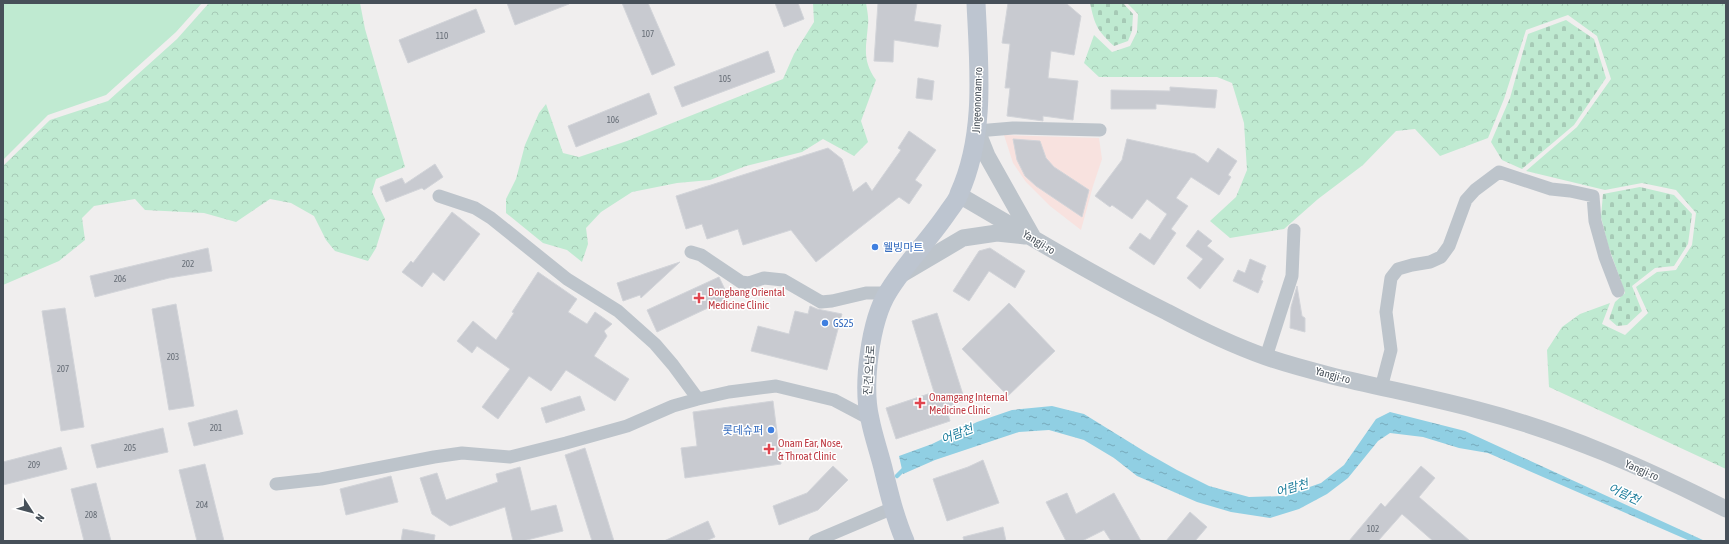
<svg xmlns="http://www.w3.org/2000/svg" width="1729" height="544" font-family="'Asap Condensed','Noto Sans KR',sans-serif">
	<defs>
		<pattern id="forest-crowns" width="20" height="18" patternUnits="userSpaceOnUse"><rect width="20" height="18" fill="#bfead1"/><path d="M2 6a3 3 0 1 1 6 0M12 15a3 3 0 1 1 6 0" fill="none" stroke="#a6cab6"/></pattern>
		<pattern id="cemetery-stones" width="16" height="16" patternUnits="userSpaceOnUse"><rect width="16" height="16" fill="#bfead1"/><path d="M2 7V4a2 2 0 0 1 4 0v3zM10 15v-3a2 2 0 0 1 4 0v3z" fill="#a6cab6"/></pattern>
		<pattern id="water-ripples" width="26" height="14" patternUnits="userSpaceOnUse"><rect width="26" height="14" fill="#90cfe3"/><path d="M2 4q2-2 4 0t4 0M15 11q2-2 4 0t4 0" fill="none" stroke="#7ab"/></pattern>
	</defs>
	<rect width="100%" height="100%" fill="#f0eeee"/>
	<!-- medical -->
	<path fill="#f8e2df" d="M1004 135 1099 138 1102 159 1093 186 1081 230 1050 206 1026 182 1013 163Z"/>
	<!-- green -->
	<path fill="#bfead1" d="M3 3H202L176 32 106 95 48 115 3 160Z"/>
	<!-- forest -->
	<path fill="url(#forest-crowns)" d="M209 3H360L365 29 405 167 376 179 372 192 385 219 376 248 368 261 335 251 326 240 314 216 291 203 270 199 236 222 204 213 145 210 135 199 94 206 82 218 85 240 59 261 3 285V166L50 120 108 101 177 39Z
		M813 3H866C867 10 869 18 868 25 866 48 862 60 876 80L861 121 868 142 854 156 823 139 802 152 746 166 710 180 677 183 632 192 601 212 586 228 588 244 582 262 567 250 543 243 506 213V199L516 179 525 145 539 113 546 104 563 153 579 157 627 141 783 79 794 54 814 22Z
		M1127 3H1726V469L1549 387 1547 350 1562 327 1580 314 1610 303 1602 324 1625 335 1648 313 1636 287 1657 272 1676 270 1692 245 1696 213 1676 190 1642 183 1605 190 1526 171 1577 127 1611 79 1597 36 1568 15 1526 30 1504 99 1488 138 1440 156 1415 129 1396 131 1363 165 1318 199 1284 229 1230 238 1210 221 1236 197 1247 170 1244 123 1232 83 1217 77H1099L1084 63 1094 35 1112 52 1130 46 1137 32 1138 14Z"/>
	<!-- cemetery -->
	<path fill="url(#cemetery-stones)" d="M1090 3H1123L1133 14 1132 31 1128 41 1114 46C1097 30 1095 26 1090 3Z
		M1566 20 1594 39 1606 78 1574 125 1522 169 1502 160 1491 142 1510 98 1528 34Z
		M1640 187 1674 195 1692 214 1688 244 1674 266 1655 268 1632 286 1642 311 1627 325 1617 326 1609 319 1615 302 1625 293 1608 245 1601 217 1603 194Z"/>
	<!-- water -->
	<path fill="url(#water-ripples)" d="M1052 406 1084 414 1147 453 1177 470 1209 486 1249 497 1284 496 1321 483 1344 465 1376 419 1390 412 1465 431 1705 541H1690L1488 453 1459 448 1423 437 1390 433 1378 441 1348 478 1327 494 1299 509 1270 518 1231 512 1197 502 1137 476 1114 458 1084 440 1049 430 1019 432 935 460 903 474 899 456 932 444 977 422 1012 410Z"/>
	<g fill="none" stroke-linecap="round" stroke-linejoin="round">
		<!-- stream -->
		<path stroke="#90cfe3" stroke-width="4.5" d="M897 476 906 467"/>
	</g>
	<!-- building -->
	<path fill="#c8cad0" stroke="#d2d4d9" d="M507 3H569V4L515 25Z
		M622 3H648L675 65 652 75Z
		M775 3H798L804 19 784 27Z
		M878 3H917L914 21 941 25 938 47 894 40 893 62 874 61Z
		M1008 3H1058L1067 4 1081 16 1074 55 1051 51 1048 78 1078 81 1073 120 1043 116V121L1007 116 1010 88H1005L1010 44 1002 43Z
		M476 9 485 32 408 63 399 40Z
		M768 51 775 72 682 107 674 87Z
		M918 78 934 81 932 100 916 98Z
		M1170 87 1217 90 1215 108 1156 104V109H1111V90L1170 91Z
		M649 93 657 114 576 147 568 126Z
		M909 131 936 150 915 180 922 185 909 204 899 197 816 262 791 230 743 245 738 229 707 239 702 224 686 229 676 196 828 148 842 159 853 192 866 182 872 191 901 150 898 148Z
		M1013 139 1040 141 1046 158 1054 167 1089 190 1082 217 1036 186 1025 176 1017 160Z
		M1127 139 1195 154 1208 163 1218 148 1237 161 1228 175 1231 177 1219 195 1191 177 1176 198 1188 206 1171 229 1176 233 1154 265 1129 248 1140 233 1150 240 1167 214 1147 199 1132 219 1112 205 1110 207 1095 196 1122 160Z
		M435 164 443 177 424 190 422 188 386 202 380 187 402 178 405 184Z
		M452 212 480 234 444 281 433 272 422 287 402 272 411 261 413 263Z
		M1198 230 1212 241 1207 246 1224 259 1200 289 1187 278 1203 259 1186 246Z
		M208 248 212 271 169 278 95 297 90 276Z
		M990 248 1025 271 1015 288 989 271 969 301 953 291 979 251Z
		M1250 259 1266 266 1261 280 1263 281 1258 293 1233 281 1238 270 1245 273Z
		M680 262 641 298 640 295 623 301 617 283Z
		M538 272 577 299 568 312 587 324 595 312 612 324 604 331 607 336 594 356 629 379 615 401 566 370 551 391 529 376 498 419 482 407 510 369 477 346 472 353 457 341 473 321 496 340 514 313 512 312Z
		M719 277 729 298 657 332 647 310Z
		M1297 286 1302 316 1305 318V332L1290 328 1291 307Z
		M1009 303 1055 351 1008 396 962 349Z
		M176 304 194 406 169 410 152 309Z
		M810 306 817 309 842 314 827 370 751 351 758 326 789 334 795 311 808 314Z
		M65 308 84 427 61 431 42 311Z
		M937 313 965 401 946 407 950 421 896 439 886 408 934 392 912 321Z
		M580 396 585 410 546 423 541 408Z
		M773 401 781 464 685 478 681 448 697 446 693 412Z
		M237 410 243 434 194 446 188 423Z
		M163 428 168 452 97 468 91 445Z
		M61 447 67 469 3 485V462Z
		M585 448 614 541H592L565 455Z
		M983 460 999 503 947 521 933 479 968 467Z
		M205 464 224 541H197L179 470Z
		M833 466 848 480 818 510 779 525 773 506 807 493Z
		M1421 466 1435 478 1419 497 1470 541H1433L1402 514 1378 541H1349L1381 503 1385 507Z
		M520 467 531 511 556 505 563 531 523 541H513L505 507 450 526 432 514 420 478 437 473 446 500 498 482 496 474Z
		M391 476 398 502 346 515 340 489Z
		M96 483 111 541H84L71 489Z
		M1067 493 1076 514 1114 493 1141 541H1111L1104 530 1082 541H1066L1046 502Z
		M1190 512 1207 527 1195 541H1166Z
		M708 521 715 537 706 541H664Z
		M1003 527 1006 541H964L963 537Z
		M403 529 435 535 434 541H401Z"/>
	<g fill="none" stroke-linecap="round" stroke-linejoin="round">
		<!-- minor -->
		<path stroke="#bdc4cb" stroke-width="13" d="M977 131 1013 128 1100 130
			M439 196 475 208 491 218 567 279 618 311 655 344 673 365 698 399
			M691 252 701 255 741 282 749 283 764 278 783 280 821 302 832 301 866 293H887
			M1266 357 1292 276 1294 230
			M1381 388 1391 350 1386 312 1391 278 1398 269 1412 265 1430 262 1441 257 1449 246 1466 200 1475 190 1499 172 1551 189 1570 191 1593 196 1595 221 1605 257 1618 291
			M276 484 321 479 434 457 462 453 510 457 566 443 627 426 673 406 698 399 729 392 776 386 834 400 870 419
			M815 541 893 508"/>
		<!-- tertiary -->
		<path stroke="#bdc4cb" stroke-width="17" d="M977 131 987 156 1032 236
			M959 195C1028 235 1096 277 1167 312 1199 329 1232 345 1266 357 1335 380 1407 391 1478 410 1564 432 1647 469 1726 509
			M902 274 963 238 997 233 1025 236"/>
		<!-- secondary -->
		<path stroke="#bdc5d0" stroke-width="19" d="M905 541C895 518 889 493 883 468 879 452 873 435 870 419 862 386 870 321 888 292 905 264 929 240 948 212 952 206 957 201 959 194 986 135 979 67 976 3"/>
	</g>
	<!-- markers -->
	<g fill="#3f7fe0" stroke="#fff" stroke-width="1.5">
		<circle cx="875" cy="247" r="4"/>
		<circle cx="825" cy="323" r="4"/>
		<circle cx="771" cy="430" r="4"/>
	</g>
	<g fill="#e0444e" stroke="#fff" stroke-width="1.5">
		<path d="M697 292h4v4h4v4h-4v4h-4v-4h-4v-4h4z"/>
		<path d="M918 397h4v4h4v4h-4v4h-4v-4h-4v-4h4z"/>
		<path d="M767 443h4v4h4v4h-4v4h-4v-4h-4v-4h4z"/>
	</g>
	<g text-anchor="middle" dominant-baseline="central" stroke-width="3" stroke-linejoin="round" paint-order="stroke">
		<!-- number labels -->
		<g font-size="9" fill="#676e77">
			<text x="648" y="34">107</text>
			<text x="442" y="36">110</text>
			<text x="725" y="79">105</text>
			<text x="613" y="120">106</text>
			<text x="188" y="264">202</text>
			<text x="120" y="279">206</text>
			<text x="173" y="357">203</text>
			<text x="63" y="369">207</text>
			<text x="216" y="428">201</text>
			<text x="130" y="448">205</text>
			<text x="34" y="465">209</text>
			<text x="202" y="505">204</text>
			<text x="91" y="515">208</text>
			<text x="1373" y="529">102</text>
		</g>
		<!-- street labels -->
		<g font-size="11" fill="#475059" stroke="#fff">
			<text transform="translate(977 100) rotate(-88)">Jingeononam-ro</text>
			<text transform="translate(1039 242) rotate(31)">Yangji-ro</text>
			<text transform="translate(869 370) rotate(-86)">진건오남로</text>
			<text transform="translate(1333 375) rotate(15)">Yangji-ro</text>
			<text transform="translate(1642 470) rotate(24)">Yangji-ro</text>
		</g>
		<!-- shop labels -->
		<g font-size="11" fill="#366cbe" stroke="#fff" text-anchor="start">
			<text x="883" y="247">웰빙마트</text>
			<text x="833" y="323">GS25</text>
			<text x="763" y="430" text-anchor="end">롯데슈퍼</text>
		</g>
		<!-- health labels -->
		<g font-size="11" fill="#be3a42" stroke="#fff" text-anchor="start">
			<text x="708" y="292">Dongbang Oriental<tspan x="708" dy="13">Medicine Clinic</tspan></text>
			<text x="929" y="397">Onamgang Internal<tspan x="929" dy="13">Medicine Clinic</tspan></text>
			<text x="778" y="443">Onam Ear, Nose,<tspan x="778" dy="13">&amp; Throat Clinic</tspan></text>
		</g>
		<!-- water labels -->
		<g font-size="12" font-style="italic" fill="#197b9a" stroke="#fff">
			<text transform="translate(957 434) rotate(-21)">어람천</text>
			<text transform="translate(1292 488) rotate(-16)">어람천</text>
			<text transform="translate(1624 494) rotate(25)">어람천</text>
		</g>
	</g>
	<!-- border -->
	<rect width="1729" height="544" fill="none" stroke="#475059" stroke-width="8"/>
	<!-- north arrow -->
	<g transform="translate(32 512) rotate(126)" stroke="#ffffff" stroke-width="3" paint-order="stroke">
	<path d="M0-3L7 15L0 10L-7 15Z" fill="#475059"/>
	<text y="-6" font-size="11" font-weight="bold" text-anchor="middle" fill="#475059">N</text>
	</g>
</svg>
